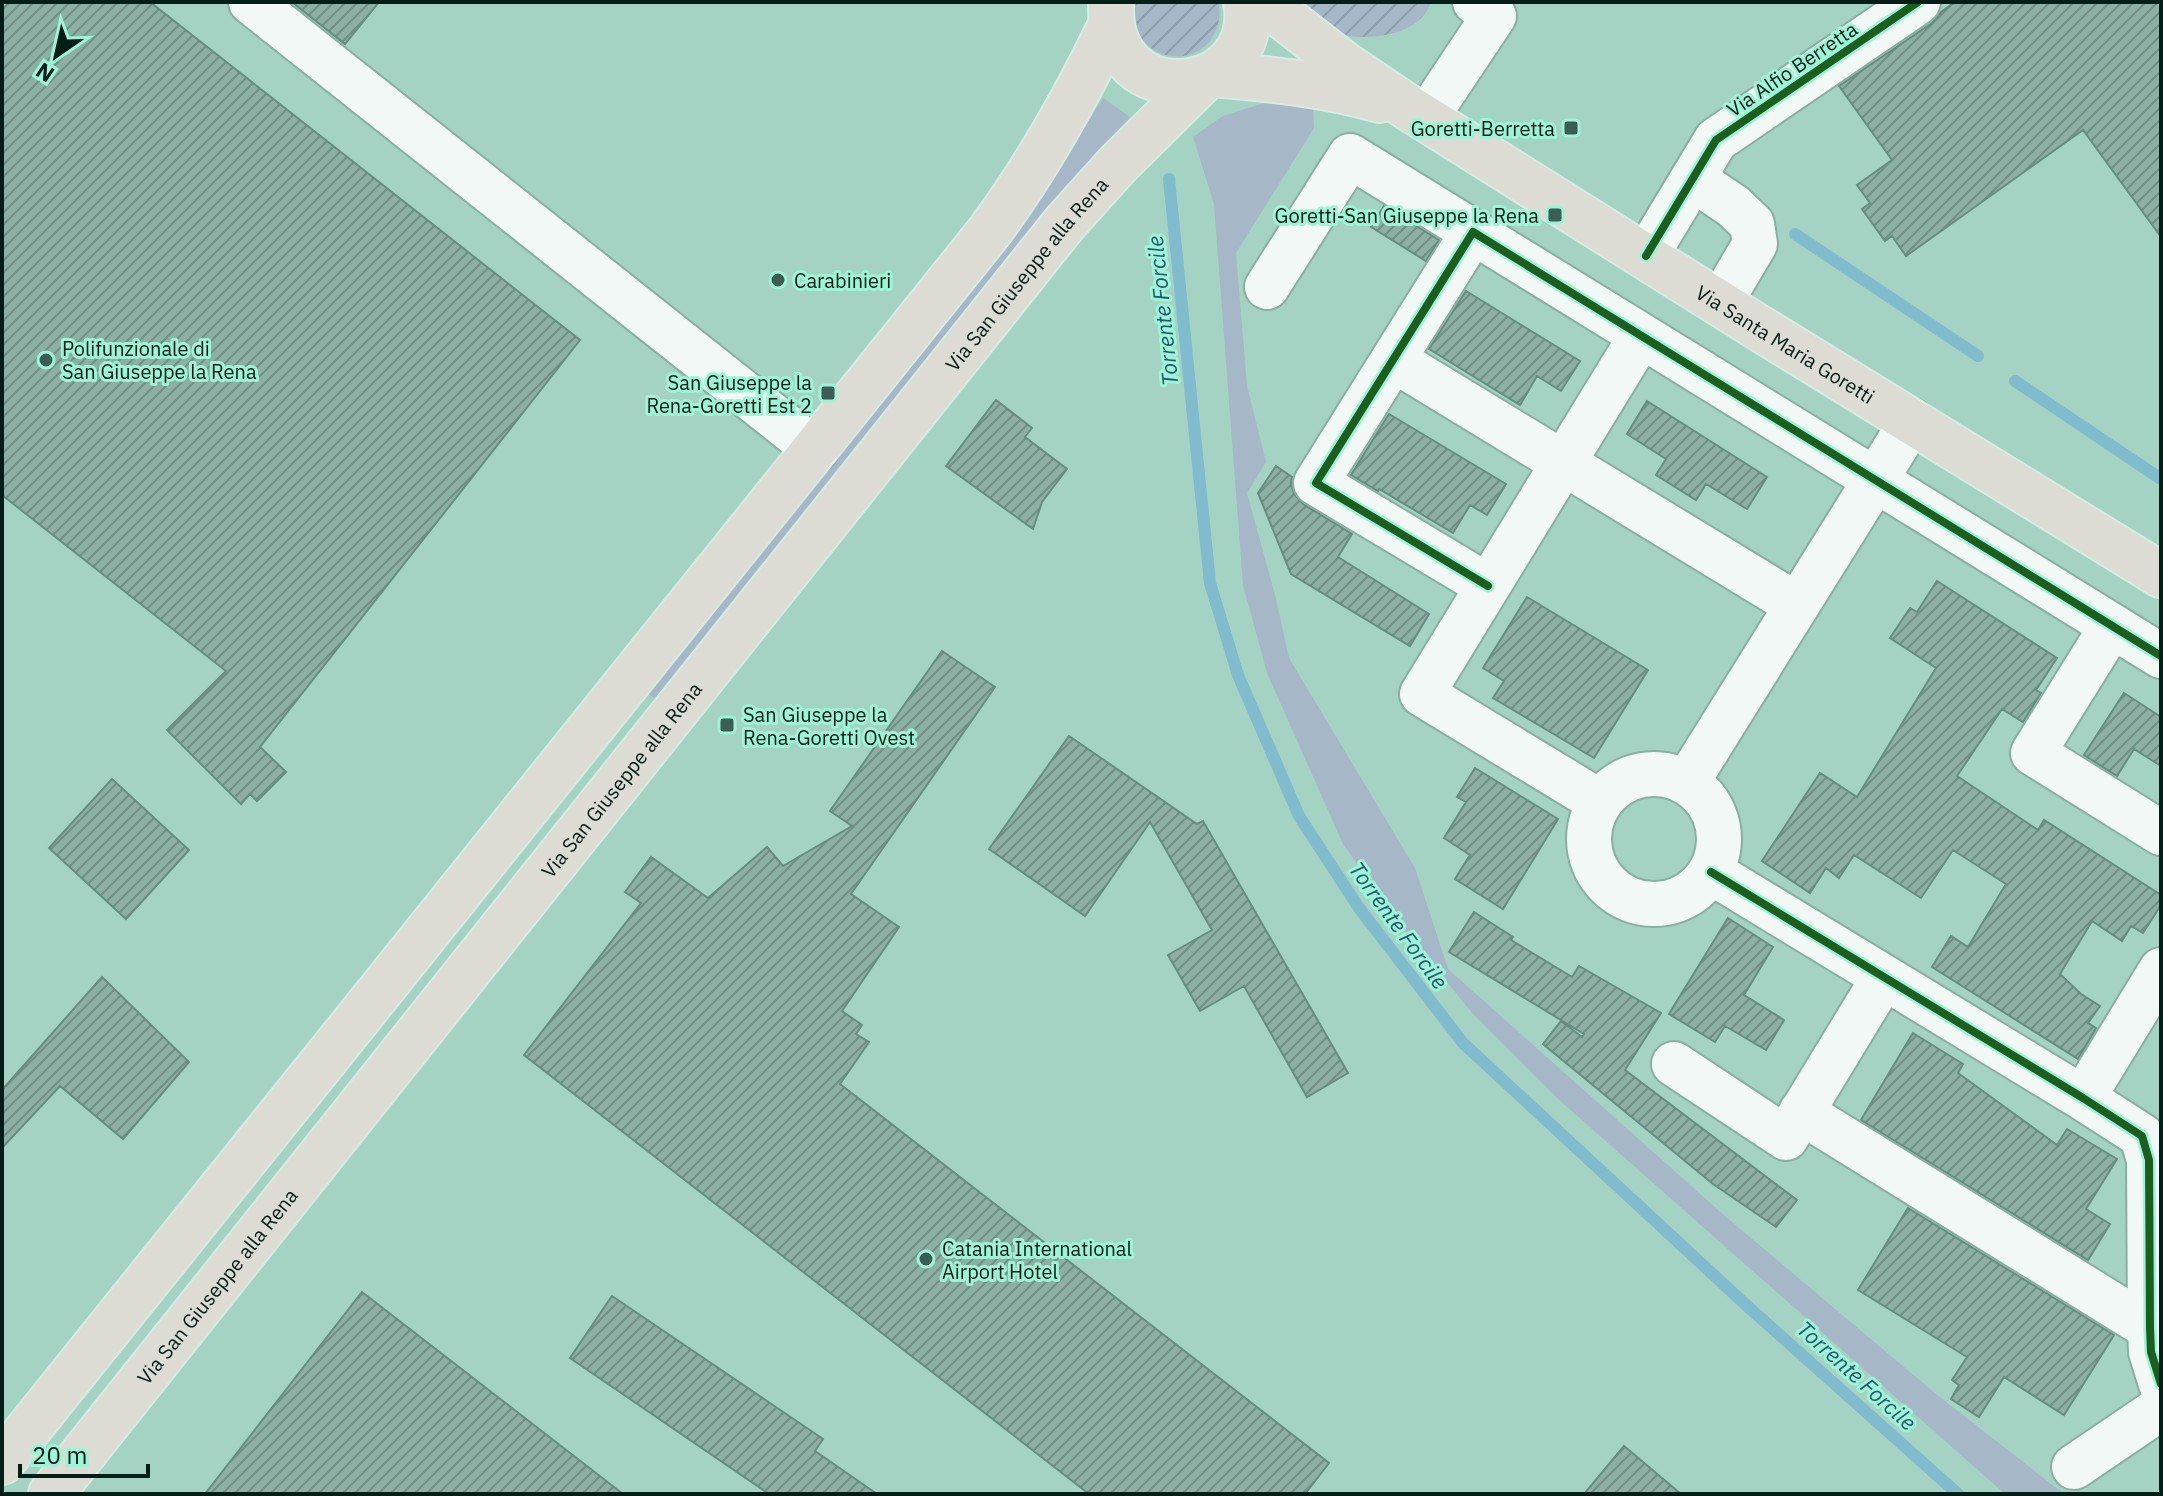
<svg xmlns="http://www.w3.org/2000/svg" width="2163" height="1496" font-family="'IBM Plex Sans',sans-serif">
	<defs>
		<pattern id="garden-furrows" width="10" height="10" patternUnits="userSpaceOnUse" patternTransform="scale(2)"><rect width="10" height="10" fill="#a6b8c8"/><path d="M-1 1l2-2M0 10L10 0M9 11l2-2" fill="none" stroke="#8d9eab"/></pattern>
		<pattern id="building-hatch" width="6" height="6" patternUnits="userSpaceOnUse" patternTransform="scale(2)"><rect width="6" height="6" fill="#8db0a5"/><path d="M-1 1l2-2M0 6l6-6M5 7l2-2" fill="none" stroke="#718f85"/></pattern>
	</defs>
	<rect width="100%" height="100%" fill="#a4d2c3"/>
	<!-- grass -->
	<path fill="#a6b8c8" d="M1103 98 1130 117 1064 190 657 700 647 693 1051 179Z
		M1264 103 1313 104 1314 128 1236 253 1247 386 1266 462 1247 493 1275 595 1289 658 1415 868 1448 969 1726 1217 1936 1394 2064 1494H2005L1557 1098 1473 1014 1395 918 1343 844 1267 673 1243 585 1214 204 1193 137 1223 116Z"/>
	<!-- garden -->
	<path fill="url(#garden-furrows)" d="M1136 2H1219C1227 67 1145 74 1135 21 1134 15 1135 8 1136 2Z
		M1308 2H1431C1421 33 1377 40 1348 36 1333 34 1321 26 1308 18L1306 4Z"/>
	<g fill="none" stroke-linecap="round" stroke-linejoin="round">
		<!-- stream -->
		<path stroke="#80bcce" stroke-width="12" d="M1169 179 1210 583 1238 675 1299 816 1359 908 1463 1043 1745 1304 1958 1494
			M1795 234 1978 356
			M2015 381 2161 479"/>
	</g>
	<!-- building -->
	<path fill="url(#building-hatch)" stroke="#658d82" stroke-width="2" d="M2 2H150L580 340 260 747 286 772 257 801 250 794 241 804 167 730 226 671 2 495Z
		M292 2H379L345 44Z
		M1955 2H2161V237L2083 130 1906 256 1892 236 1885 241 1862 209 1870 203 1857 185 1892 160 1839 86 1932 23 1941 12Z
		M1384 206 1439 240 1426 261 1371 227Z
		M1466 291 1580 361 1561 391 1537 376 1520 405 1429 349Z
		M996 400 1032 428 1025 437 1067 469 1042 502 1033 529 946 466Z
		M1647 401 1767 477 1747 509 1706 484 1696 500 1656 475 1666 459 1627 434Z
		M1389 414 1506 484 1487 515 1470 505 1453 533 1379 489 1378 491 1351 475Z
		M1276 466 1292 477 1291 483 1294 494 1303 504 1352 534 1338 557 1429 614 1410 646 1291 574 1258 493Z
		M1937 581 2057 658 2036 690 2041 693 2023 722 2002 709 1957 776 2038 830 2044 820 2161 895V905L2143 933 2131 926 2122 941 2092 921 2060 974 2081 994 2100 1006 2088 1023 2096 1028 2078 1059 1932 967 1951 936 1968 947 2006 884 1953 850 1921 898 1854 855 1839 878 1826 868 1810 893 1762 861 1820 773 1857 797 1936 668 1890 638 1910 608 1917 612Z
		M1527 597 1648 670 1594 758 1493 698 1504 681 1483 668Z
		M942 651 995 687 851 894 899 927 842 1011 862 1025 856 1034 869 1042 840 1084 1329 1463 1305 1494H1089L524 1055 641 903 625 892 651 857 708 898 767 847 783 866 852 826 830 811Z
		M2124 693 2161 717V766L2134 749 2117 776 2084 755Z
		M1069 736 1197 824 1203 821 1348 1073 1307 1097 1244 986 1200 1011 1168 955 1212 930 1150 822 1085 916 989 849Z
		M1475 768 1558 819 1503 909 1455 879 1470 855 1444 838 1466 802 1457 797Z
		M112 779 189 850 126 919 49 848Z
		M1474 912 1513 937 1511 940 1572 977 1579 966 1661 1013 1625 1070 1797 1200 1776 1227 1713 1184 1543 1044 1561 1021 1582 1037 1584 1034 1449 952Z
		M1728 918 1773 947 1744 995 1784 1020 1766 1050 1725 1026 1715 1042 1669 1014Z
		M102 977 189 1062 123 1139 60 1086 2 1148V1090Z
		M1913 1033 1963 1064 1958 1073 2057 1145 2067 1129 2117 1159 2086 1209 2110 1224 2088 1260 1861 1120Z
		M1908 1208 2114 1335 2064 1415 2004 1377 1979 1417 1951 1399 1959 1385 1952 1380 1967 1357 1858 1290Z
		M362 1292 623 1494H205Z
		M612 1296 823 1439 815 1451 877 1494H769L570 1358Z
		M1624 1446 1681 1494H1584Z"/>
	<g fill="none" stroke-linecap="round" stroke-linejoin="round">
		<!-- minor casing -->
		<g stroke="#89afa3" stroke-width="48">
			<path id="minor" d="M251 2 816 450
				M1426 118 1494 16 1475 2
				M1693 179 1733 206 1752 224 1755 244 1720 303
				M1473 232 1316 483 1488 586
				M1646 256 1716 140 1918 2
				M1267 287 1350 156 2161 656
				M1394 360 1797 605
				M2112 626 2033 753 2161 833
				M1589 839a65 65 0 1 1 130 0a65 65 0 1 1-130 0Z
				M1687 782 1912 421
				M1600 802 1422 694 1641 336
				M1711 872 2083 1098 2142 1136 2149 1160 2150 1328 2151 1352 2161 1384
				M1674 1064 1786 1138 1884 977
				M2083 1098 2161 970
				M1801 1112 2150 1328
				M2074 1467 2161 1408"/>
		</g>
		<!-- major casing -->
		<g stroke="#d6ebe4" stroke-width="48">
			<g id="major">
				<path id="s1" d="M1264 2 1345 65 1412 110 1756 326 2161 575"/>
				<path d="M1111 5C1107 117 1263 99 1246 2"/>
				<path d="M1213 74C1270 79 1325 84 1380 100"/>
				<path d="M2 1462 989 232C1037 167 1076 98 1111 25"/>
				<path id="s2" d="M51 1494 1064 224 1118 164 1205 78"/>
			</g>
		</g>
		<!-- minor -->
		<use href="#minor" stroke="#f1f8f6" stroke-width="44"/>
		<!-- major -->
		<use href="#major" stroke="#dcdcd5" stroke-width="44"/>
		<!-- cycleway casing -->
		<g stroke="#9df4d7" stroke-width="13">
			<path id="cycleway" d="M1646 256 1716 140 1918 2
				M1488 586 1316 483 1473 232 2161 656
				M1711 872 2083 1098 2142 1136 2149 1160 2150 1328 2151 1352 2161 1384"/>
		</g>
		<!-- cycleway -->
		<use href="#cycleway" stroke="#1b5e20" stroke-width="8"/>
	</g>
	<!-- markers -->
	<g fill="#3b5d53" stroke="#9df4d7" stroke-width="3">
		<rect x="1563" y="120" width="16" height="16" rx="4"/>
		<rect x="1547" y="207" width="16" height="16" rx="4"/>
		<circle cx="778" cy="280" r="8"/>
		<circle cx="46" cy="360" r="8"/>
		<rect x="820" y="385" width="16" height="16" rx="4"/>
		<rect x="719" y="717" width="16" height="16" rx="4"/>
		<circle cx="926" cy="1259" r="8"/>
	</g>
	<g text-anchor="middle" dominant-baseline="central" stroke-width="6" stroke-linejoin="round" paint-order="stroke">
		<!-- street labels -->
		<g font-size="20" fill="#031e16" stroke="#9df4d7">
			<text transform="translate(1792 69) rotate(-34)">Via Alfio Berretta</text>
			<text stroke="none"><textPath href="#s2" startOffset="1562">Via San Giuseppe alla Rena</textPath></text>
			<text stroke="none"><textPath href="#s1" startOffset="624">Via Santa Maria Goretti</textPath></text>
			<text stroke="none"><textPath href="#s2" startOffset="914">Via San Giuseppe alla Rena</textPath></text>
			<text stroke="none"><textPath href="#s2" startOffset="266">Via San Giuseppe alla Rena</textPath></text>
		</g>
		<!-- poi labels -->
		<g font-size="20" fill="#031e16" stroke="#9df4d7" text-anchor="start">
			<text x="1555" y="128" text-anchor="end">Goretti-Berretta</text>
			<text x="1539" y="215" text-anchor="end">Goretti-San Giuseppe la Rena</text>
			<text x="794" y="280">Carabinieri</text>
			<text x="62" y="348">Polifunzionale di<tspan x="62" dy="23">San Giuseppe la Rena</tspan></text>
			<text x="812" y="382" text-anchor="end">San Giuseppe la<tspan x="812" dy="23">Rena-Goretti Est 2</tspan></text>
			<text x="743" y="714">San Giuseppe la<tspan x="743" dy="23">Rena-Goretti Ovest</tspan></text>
			<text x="942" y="1248">Catania International<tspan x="942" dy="23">Airport Hotel</tspan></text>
		</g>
		<!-- water labels -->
		<g font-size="22" font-style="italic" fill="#245870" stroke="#9df4d7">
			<text transform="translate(1162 311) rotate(-96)">Torrente Forcile</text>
			<text transform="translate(1399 925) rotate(54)">Torrente Forcile</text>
			<text transform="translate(1857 1375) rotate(42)">Torrente Forcile</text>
		</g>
	</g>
	<!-- border -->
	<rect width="2163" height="1496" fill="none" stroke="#031e16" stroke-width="8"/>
	<!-- north arrow -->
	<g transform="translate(56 56) rotate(214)" stroke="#9df4d7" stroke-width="6" paint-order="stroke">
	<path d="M0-6L14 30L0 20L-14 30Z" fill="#031e16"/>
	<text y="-12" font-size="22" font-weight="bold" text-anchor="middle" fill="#031e16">N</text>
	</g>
	<!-- scale -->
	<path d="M20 1464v12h128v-12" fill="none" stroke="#031e16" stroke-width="4"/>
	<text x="32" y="1464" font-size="24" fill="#031e16" stroke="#9df4d7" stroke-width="6" paint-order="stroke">20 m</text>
</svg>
